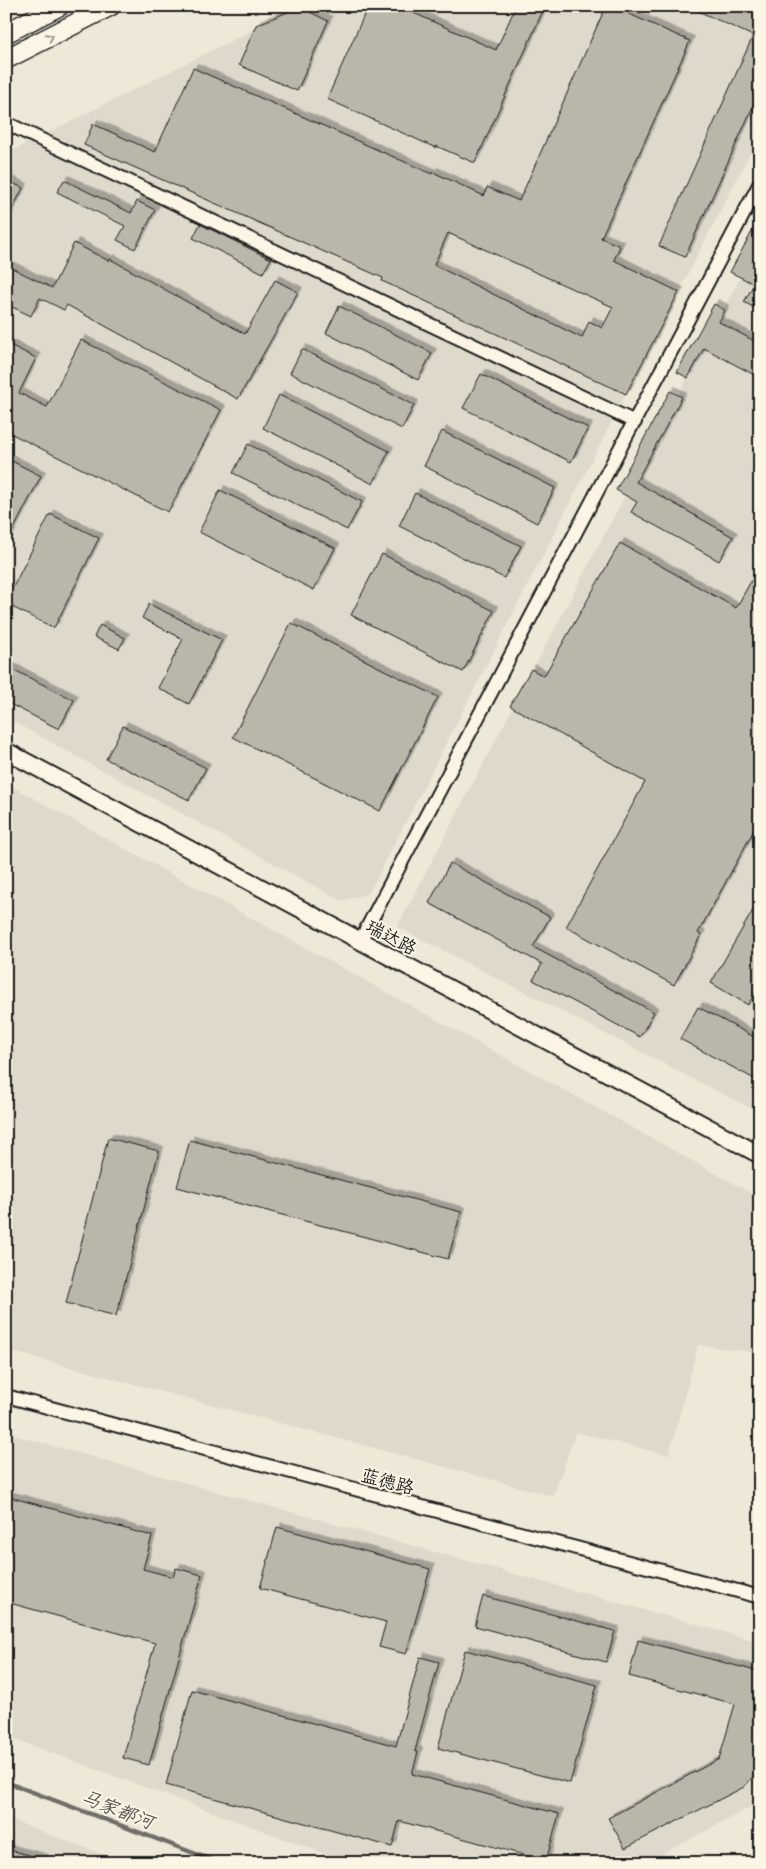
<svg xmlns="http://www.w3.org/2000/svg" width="766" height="1869" font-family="'Playpen Sans','LXGW WenKai TC',sans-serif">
	<defs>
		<filter id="shadow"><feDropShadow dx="4.5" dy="-4.5" stdDeviation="0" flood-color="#0004"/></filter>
	</defs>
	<rect width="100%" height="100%" fill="#eee8d9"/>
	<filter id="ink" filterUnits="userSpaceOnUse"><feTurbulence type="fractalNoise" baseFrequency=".02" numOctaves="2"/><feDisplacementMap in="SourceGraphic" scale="10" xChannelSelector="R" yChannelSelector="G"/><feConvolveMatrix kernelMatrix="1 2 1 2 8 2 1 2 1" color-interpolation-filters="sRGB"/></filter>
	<g filter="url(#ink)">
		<!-- built -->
		<path fill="#ded9cb" d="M300 6H760V134L369 893 342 901 6 718V154Z
			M760 240V1113L397 927Z
			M6 783 760 1198V1319L751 1352 698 1345 669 1455 576 1432 553 1496 6 1350Z
			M6 1433 760 1642V1802L645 1863H350L6 1736Z
			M6 1818 126 1863H6Z"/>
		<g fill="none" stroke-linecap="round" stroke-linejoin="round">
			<!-- stream -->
			<path stroke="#6f6c67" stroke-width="4.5" d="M6 1782 220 1863
				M752 1863 760 1859"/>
		</g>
		<!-- building -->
		<path fill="#bab6aa" stroke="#1c1c1c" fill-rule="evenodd" filter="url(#shadow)" d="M368 6H398L496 50 516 6H545L475 163 436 146V148L327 99Z
			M606 6H611L690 41 601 238 620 246 614 260 679 292 626 394 382 281 383 278 84 145 93 124 155 152 193 68 432 174 433 172 484 196 487 187 519 201ZM448 233 613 307 602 328 589 321 582 338 434 265Z
			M687 6H760V91L685 257 659 246 753 36Z
			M300 7 328 21 297 91 239 65 256 25Z
			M6 180 23 188 6 221Z
			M64 180 131 213 137 201 155 210 135 249 117 240 125 226 57 192Z
			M760 217V311L744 302 754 284 730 272Z
			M200 224 271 259 263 273 193 238Z
			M74 243 109 261 110 259 245 334 275 280 298 292 238 399 67 305 64 310 40 298 31 316 6 304V265L52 288Z
			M714 304 725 310 719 322 760 344V378L704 348 688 378 677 372Z
			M339 306 432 353 418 380 326 333Z
			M81 340 221 410 168 512 6 431V343L36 358 19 393 47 407Z
			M302 349 414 405 402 429 290 373Z
			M481 374 588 428 571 462 463 408Z
			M670 391 682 397 636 482 733 537 719 561 631 512 637 502 616 490Z
			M279 395 389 451 373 484 263 428Z
			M442 431 555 488 537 523 424 466Z
			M248 444 362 502 347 530 233 473Z
			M6 458 41 476 6 544Z
			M220 490 335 548 314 590 199 532Z
			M415 493 521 546 504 578 399 526Z
			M50 514 99 538 54 628 6 604V601Z
			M620 543 736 608 760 565V819L698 933 701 935 674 985 566 927 645 782 510 706 531 669 544 676Z
			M382 554 494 611 463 672 351 615Z
			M149 604 222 640 189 704 158 688 183 639 142 618Z
			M291 623 438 697 380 811 233 737Z
			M100 625 125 638 119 649 94 637Z
			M6 666 74 700 59 729 6 702Z
			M123 726 206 768 189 800 106 759Z
			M450 863 550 917 533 947 654 1012 640 1037 533 980 542 964 429 903Z
			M760 898V985L748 1005 711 983Z
			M698 1007 760 1040V1082L680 1039Z
			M108 1138 159 1151 116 1316 66 1303Z
			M190 1140 461 1212 448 1259 177 1187Z
			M6 1496 152 1536 143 1569 173 1577 176 1568 202 1575 149 1765 123 1758 155 1643 6 1602Z
			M277 1527 430 1569 406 1654 379 1647 386 1622 260 1588Z
			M483 1596 615 1631 606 1662 475 1626Z
			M638 1640 760 1672V1753L755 1774 744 1787 625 1848 608 1818 719 1759 735 1704 629 1676Z
			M465 1650 597 1685 570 1783 438 1748Z
			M420 1657 439 1662 415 1751 418 1752 412 1774 559 1814 546 1861 399 1821 392 1847 166 1785 192 1690 396 1746Z
			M6 1849 44 1859 43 1863H6Z"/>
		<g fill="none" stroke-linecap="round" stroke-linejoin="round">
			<!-- minor casing -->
			<g stroke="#1c1c1c" stroke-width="16">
				<path id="minor" d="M6 123 635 422
					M360 941 760 183
					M6 1396 760 1597"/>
			</g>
			<!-- tertiary casing -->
			<g stroke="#1c1c1c" stroke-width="20">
				<path id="tertiary" d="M6 751 760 1155"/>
			</g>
			<!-- secondary casing -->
			<g stroke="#1c1c1c" stroke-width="22">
				<path id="secondary" d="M6 33 59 6
					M6 59 110 6"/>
			</g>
			<!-- minor -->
			<use href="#minor" stroke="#fcf5e5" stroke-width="12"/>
			<!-- tertiary -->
			<use href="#tertiary" stroke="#fcf5e5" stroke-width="16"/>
			<!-- secondary -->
			<use href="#secondary" stroke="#fcf5e5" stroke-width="19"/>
		</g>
		<!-- one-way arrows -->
		<defs><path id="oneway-chevron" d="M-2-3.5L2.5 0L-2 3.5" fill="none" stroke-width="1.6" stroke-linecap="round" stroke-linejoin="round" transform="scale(1.25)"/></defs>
		<use stroke="#97938b" href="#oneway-chevron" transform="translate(50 37) rotate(-27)"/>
	</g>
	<g text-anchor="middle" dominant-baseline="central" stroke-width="4" stroke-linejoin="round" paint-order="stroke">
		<!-- street labels -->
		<g font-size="18" fill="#1c1c1c" stroke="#fcf5e5">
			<text transform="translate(392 936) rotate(28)">瑞达路</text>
			<text transform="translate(388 1480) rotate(15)">蓝德路</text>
		</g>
		<!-- water labels -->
		<g font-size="19" font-style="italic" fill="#5b5854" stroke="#fcf5e5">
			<text transform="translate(118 1808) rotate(21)">马家都河</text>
		</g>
	</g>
	<!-- margin -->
	<rect width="766" height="1869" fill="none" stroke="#fcf5e5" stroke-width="25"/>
	<rect x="12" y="12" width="741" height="1844" fill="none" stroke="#1c1c1c" stroke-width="2" filter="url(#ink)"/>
</svg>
